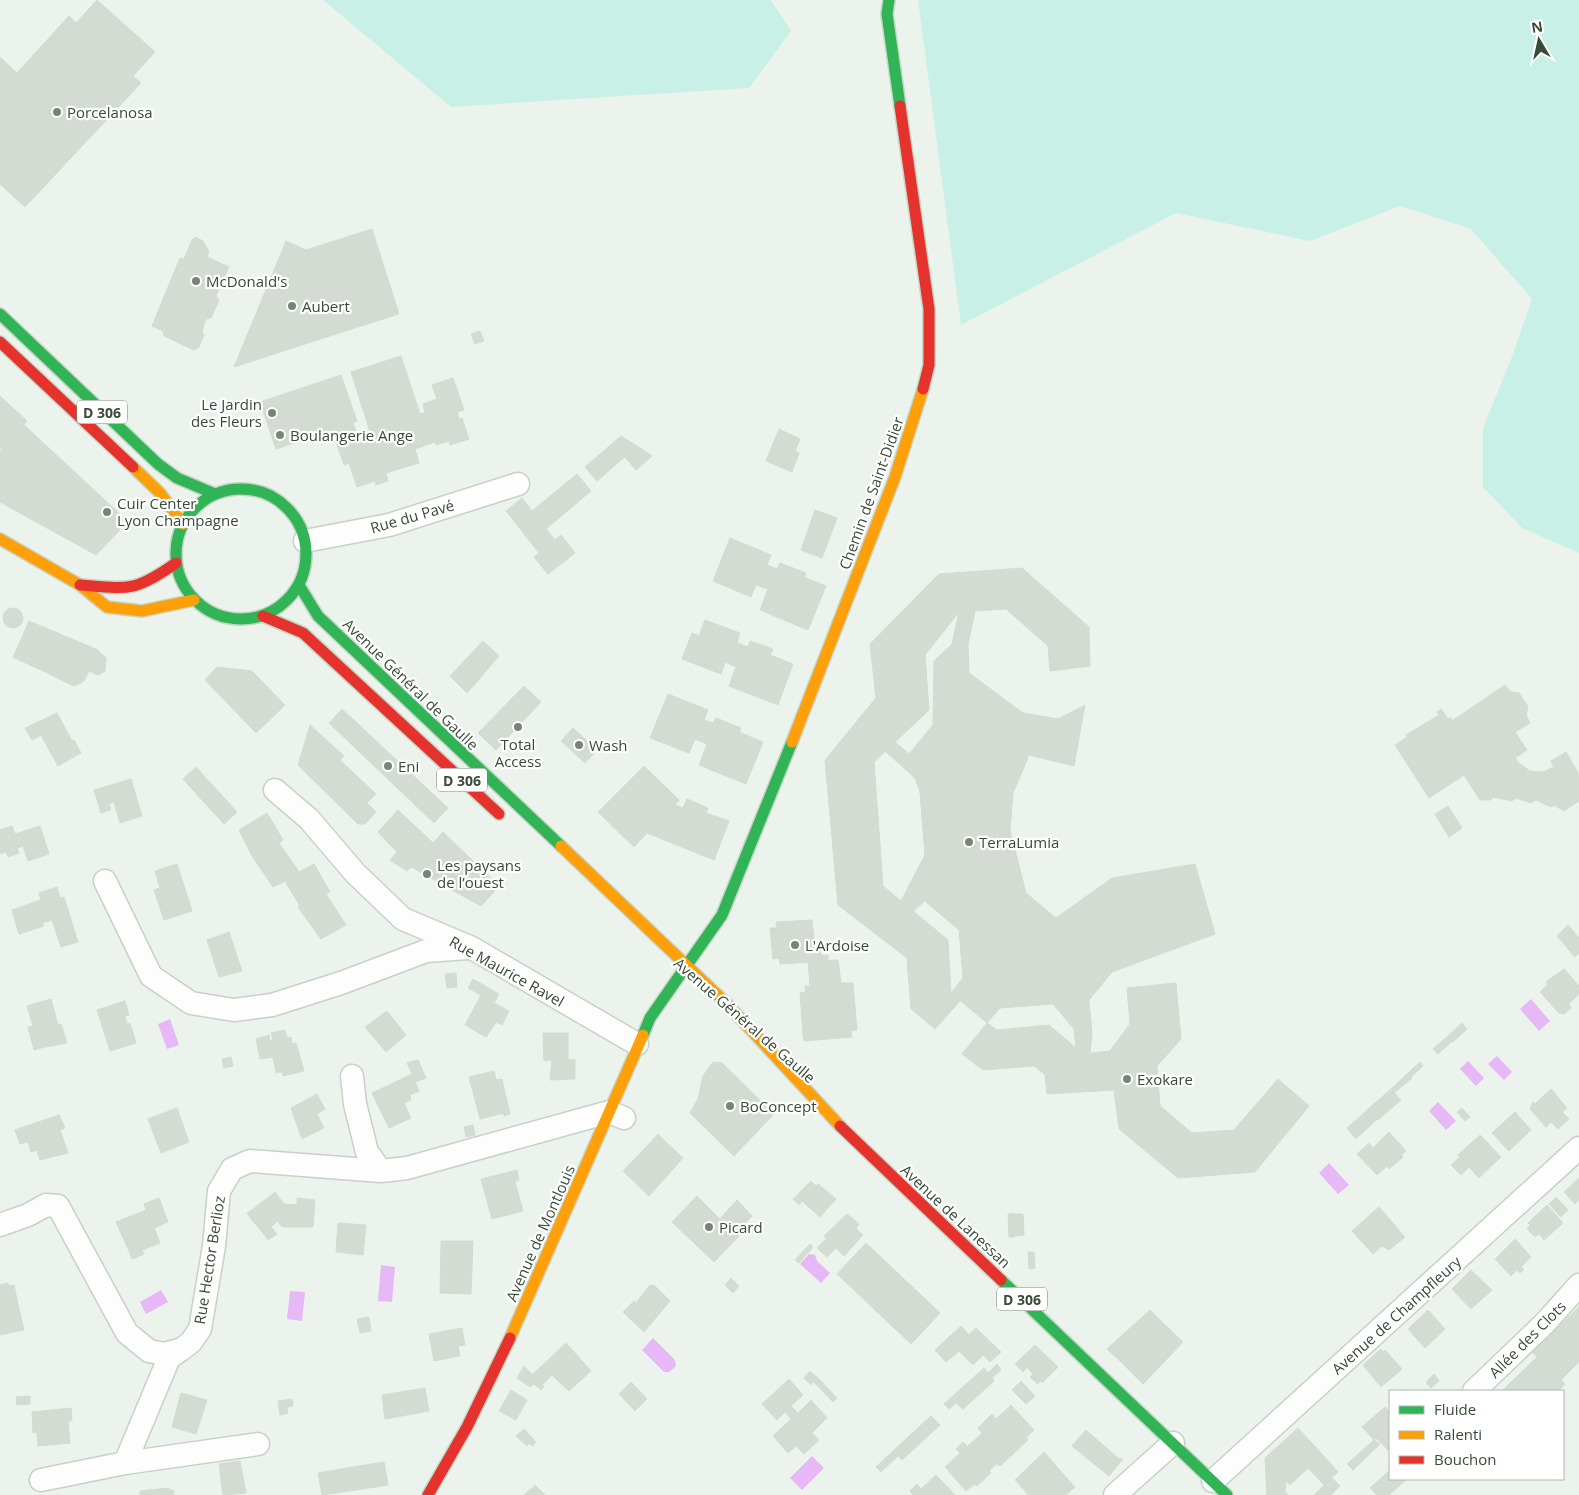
<svg xmlns="http://www.w3.org/2000/svg" width="1579" height="1495" font-family="'Open Sans',sans-serif">
	<rect width="100%" height="100%" fill="#ecf3ec"/>
	<!-- green -->
	<path fill="#c9f0e6" d="M323 0H771L791 31 749 88 451 107Z
		M918 0H1579V553L1522 528 1483 487V428L1513 354 1532 299 1471 229 1400 206 1310 241 1176 213 961 325Z"/>
	<!-- water -->
	<path fill="#e6b8f5" d="M1531 999 1550 1021 1539 1031 1520 1009Z
		M170 1019 179 1045 167 1049 158 1024Z
		M1497 1056 1512 1072 1504 1080 1488 1064Z
		M1468 1061 1484 1078 1476 1086 1460 1069Z
		M1438 1102 1456 1121 1446 1130 1429 1111Z
		M1329 1163 1349 1185 1338 1194 1319 1173Z
		M809 1254 815 1255 817 1261 830 1273 821 1283 800 1264Z
		M381 1265 395 1267 392 1302 378 1301Z
		M161 1290 168 1302 146 1314 140 1302Z
		M290 1291 305 1292 302 1321 287 1319Z
		M653 1338 675 1360 676 1366 669 1372H664L642 1350Z
		M812 1456 824 1468 802 1490 790 1478Z"/>
	<!-- building -->
	<path fill="#d3dbd2" stroke="#d2dcd1" d="M97 0 155 52 133 76 141 83 25 207 0 184V57L17 73 69 16 76 23Z
		M372 229 399 314 333 335 306 250Z
		M195 237 203 241 209 252 207 257 229 267 216 296 219 300 211 318 206 319 202 331 204 335 199 347 194 350 164 336 163 331 152 326 180 258 184 259 192 240Z
		M286 241 306 250 333 335 234 367Z
		M480 331 484 341 475 344 471 334Z
		M401 356 420 414 425 413 423 404 437 399 432 385 453 378 464 410 457 412 459 419 462 418 469 439 450 445 449 441 436 445 435 442 415 449 419 463 386 473 388 481 376 485 375 481 357 487 349 463 344 465 332 430 276 449 260 402 341 375 357 421 353 423 359 440 371 435 351 372Z
		M0 396 27 421 2 449 0 448Z
		M24 425 119 513 120 530 96 555 0 502V452Z
		M779 429 800 439 795 451 799 453 792 472 766 461Z
		M621 436 637 446 597 481 585 467Z
		M637 446 652 456 636 470 625 457Z
		M577 474 591 491 546 529 555 540 561 535 575 553 548 574 534 557 539 553 506 511 522 498 532 511Z
		M815 510 837 518 822 558 801 550Z
		M730 538 771 555 767 565 777 569 780 563 806 573 804 577 826 586 808 630 760 610 768 589 756 585 751 597 713 581Z
		M1022 568 1089 627 1090 666 1050 671 1048 646 1006 609 959 612 925 655 929 710 874 762 883 886 948 940 951 993 960 1001 935 1029 911 1009 907 958 838 905 825 760 876 698 870 644 939 574Z
		M3 618a10 10 0 1 1 20 0a10 10 0 1 1-20 0Z
		M975 611 968 645 969 673 1023 713 1058 719 1085 705 1074 766 1029 755 1013 793 1010 830 1026 893 1056 918 1112 878 1195 864 1215 934 1112 972 1089 1000 1092 1033 1090 1053 1083 1054 1076 1048 1074 1029 1053 1004 1000 1008 987 1023 951 993 963 978 959 930 925 901 913 911 901 901 925 855 920 792 915 778 885 751 895 742 909 754 933 725 934 661 952 644 959 612Z
		M705 620 740 633 737 643 748 647 750 641 773 649 770 655 793 664 778 705 729 686 736 667 725 662 721 674 682 659 692 633 699 636Z
		M29 621 98 650 106 658 105 671 98 675 89 671 84 681 79 684 58 674 57 678 48 673 50 670 15 653Z
		M483 641 499 656 467 693 450 676Z
		M15 653 33 662 32 666 13 657Z
		M33 662 50 670 48 673 32 666Z
		M217 667 252 671 285 705 256 733 205 680Z
		M58 674 79 684 74 686 57 678Z
		M1505 685 1511 692 1519 693 1528 706 1526 715 1530 723 1515 732 1527 750 1515 758 1519 763 1530 771 1543 772 1554 767 1551 761 1566 752 1579 774V801L1564 811 1554 805 1551 807 1536 800 1531 803 1516 798 1512 801 1493 797 1491 800H1480L1464 775 1429 798 1395 745 1407 737 1406 735 1439 715 1437 712 1441 709 1448 719 1450 717 1452 721Z
		M524 686 541 702 496 750 478 733Z
		M668 694 708 710 704 720 713 723 716 718 741 728 739 732 763 742 746 784 699 765 707 744 695 739 689 753 650 738Z
		M342 709 448 808 434 823 329 723Z
		M57 713 72 741 74 740 81 753 58 766 41 735 32 740 25 728Z
		M310 725 344 756 340 760 376 794 367 803 376 812 365 824H358L298 765Z
		M573 728 597 750 585 763 561 741Z
		M644 766 679 800 675 805 683 808 687 799 708 808 706 813 729 821 714 860 647 833 634 847 598 812Z
		M196 767 237 812 224 824 183 779Z
		M131 779 142 816 120 823 114 802 109 804 111 810 101 813 94 790Z
		M1448 806 1462 828 1449 837 1435 814Z
		M398 810 433 843 443 832 499 886 481 906 411 867 378 832Z
		M267 813 283 840 279 843 299 872 314 864 330 892 326 894 346 925 321 939 298 907 300 906 285 881 273 887 252 856 239 830Z
		M12 826 15 834 40 826 49 854 28 861 23 846 17 848 19 853 8 857 6 852 0 854V830Z
		M397 852 411 867 407 871 390 860Z
		M177 864 192 911 164 920 154 890 160 888 155 871Z
		M57 887 60 898 47 903 46 898 41 900 39 893Z
		M64 897 78 942 61 947 52 920 42 923 44 926 19 934 12 910 46 898 47 903Z
		M812 920 815 949H820L821 955 779 958 776 922Z
		M1568 925 1579 938V953L1575 957 1557 936Z
		M770 928H776L779 958 773 959Z
		M229 932 242 971 219 977 207 940Z
		M828 955V961L780 964 779 958Z
		M838 960 841 983H853L857 1030 810 1034 805 986H817L814 961Z
		M814 961 817 986H810L808 962Z
		M1564 969 1579 986V994L1569 1004 1571 1008 1564 1014 1559 1013 1540 992 1548 984 1546 982Z
		M456 973 457 987 447 988 445 974Z
		M473 979 499 994 494 1003 509 1011 502 1025 496 1022 486 1037 465 1025 481 995 468 988Z
		M1176 983 1181 1039 1157 1066 1160 1106 1192 1133 1234 1130 1278 1079 1309 1106 1255 1172 1178 1178 1119 1129 1114 1090 1047 1094 1045 1075 1035 1066 983 1070 962 1054 987 1023 997 1030 1049 1025 1083 1054 1110 1051 1130 1024 1127 988Z
		M805 992 810 1034 803 1035 800 993Z
		M51 999 62 1039 44 1044 45 1047 34 1050 28 1027 33 1026 27 1006Z
		M125 1001 129 1015 125 1016 127 1024 124 1025 130 1045 110 1051 97 1010Z
		M387 1011 406 1035 386 1052 365 1027Z
		M130 1023 136 1043 130 1045 124 1025Z
		M1462 1023 1467 1029 1453 1042 1448 1036Z
		M61 1024 67 1043 45 1047 44 1044 62 1039 58 1025Z
		M285 1030 287 1038 291 1037 292 1044 296 1043 303 1067 276 1073 273 1057 260 1059 256 1039 269 1035 270 1041 273 1040 271 1033Z
		M851 1031 852 1037 804 1041 803 1035Z
		M543 1033H568V1060L575 1059V1079L550 1080 552 1060 544 1061Z
		M1448 1036 1452 1041 1438 1054 1433 1049Z
		M231 1057 233 1066 224 1068 222 1059Z
		M418 1060 426 1078 416 1082 407 1063Z
		M713 1062 722 1063 774 1114 734 1156 690 1113 698 1099 703 1076Z
		M1420 1062 1423 1066 1411 1077 1408 1073Z
		M303 1067 304 1071 283 1076 282 1072Z
		M494 1071 504 1113 480 1119 469 1077Z
		M1408 1073 1412 1078 1394 1093 1391 1089Z
		M412 1074 419 1091 410 1095 411 1100 404 1103 411 1118 389 1128 372 1093Z
		M502 1079 510 1114 504 1116 496 1080Z
		M1391 1089 1401 1100 1378 1120 1368 1109Z
		M1551 1089 1567 1108 1562 1112 1569 1119 1558 1129 1551 1122 1546 1127 1530 1109 1533 1102 1535 1104Z
		M317 1094 325 1109 317 1114 324 1128 302 1139 291 1108Z
		M177 1108 189 1142 161 1153 148 1119Z
		M1462 1108 1470 1117 1465 1121 1457 1112Z
		M1368 1109 1377 1119 1372 1124 1363 1114Z
		M1515 1112 1531 1130 1509 1151 1492 1133Z
		M1363 1114 1372 1124 1356 1139 1347 1128Z
		M59 1115 65 1128 60 1130 68 1153 40 1160 34 1140 20 1144 15 1130Z
		M473 1125 475 1135 466 1137 464 1127Z
		M1389 1132 1406 1151 1401 1155 1384 1137Z
		M658 1134 665 1141 659 1148 652 1141Z
		M1480 1135 1501 1157 1479 1178 1458 1155Z
		M1384 1137 1403 1157 1389 1169 1387 1166 1377 1175 1357 1154 1369 1143 1373 1148Z
		M34 1140 37 1150 31 1152 28 1141Z
		M652 1141 659 1148 665 1141 683 1158 649 1196 623 1171Z
		M1460 1157 1469 1167 1461 1175 1451 1165Z
		M517 1170 519 1180 515 1182 523 1211 492 1219 481 1179Z
		M1579 1178V1200L1575 1204 1564 1192Z
		M811 1181 816 1186 818 1184 836 1199 820 1217 802 1201 799 1205 793 1199Z
		M275 1192 284 1204 297 1205V1198L315 1200 313 1227H282L278 1221 263 1233 252 1220 258 1216 253 1209Z
		M697 1196 720 1219 737 1200 752 1216 736 1233 739 1236 714 1262 672 1222Z
		M1556 1197 1568 1210 1561 1217 1549 1204Z
		M159 1198 168 1222 154 1228 160 1243 142 1250 140 1246 129 1251 116 1222 146 1210 144 1204Z
		M1547 1205 1563 1223 1544 1240 1539 1234 1535 1237 1527 1229 1530 1225 1528 1223Z
		M1379 1207 1405 1237 1389 1250 1382 1246 1373 1254 1352 1231Z
		M253 1209 258 1216 252 1220 247 1213Z
		M1013 1213 1014 1237H1009L1008 1214Z
		M847 1214 859 1224 856 1229 863 1235 844 1256 824 1236Z
		M1013 1214H1023L1024 1235 1014 1236Z
		M338 1223 366 1225 363 1255 336 1252Z
		M271 1227 277 1234 268 1240 263 1233Z
		M826 1239 836 1248 827 1257 817 1248Z
		M1515 1239 1531 1257 1521 1267 1524 1270 1520 1273 1517 1270 1511 1276 1495 1259Z
		M441 1241H473L471 1294 440 1293Z
		M866 1243 940 1313 911 1344 837 1274Z
		M810 1244 813 1247 799 1263 795 1260Z
		M140 1246 144 1254 132 1259 129 1251Z
		M1028 1252H1034L1035 1268 1029 1269Z
		M1471 1270 1492 1290 1471 1309 1452 1289Z
		M731 1278 739 1286 733 1293 725 1285Z
		M8 1283 9 1286 14 1285 17 1300 12 1301 19 1331 0 1335V1285Z
		M654 1285 670 1301 644 1332 623 1312 634 1301 636 1303 649 1286Z
		M17 1300 24 1330 19 1331 12 1301Z
		M1579 1307V1362L1561 1380 1565 1384 1558 1391H1502L1537 1357 1532 1352Z
		M1150 1310 1160 1320 1121 1362 1107 1349Z
		M1428 1310 1445 1329 1425 1348 1408 1329Z
		M369 1317 371 1331 360 1333 357 1319Z
		M1160 1320 1183 1342 1143 1384 1121 1362Z
		M961 1326 969 1335 957 1346 948 1338Z
		M462 1328 465 1345 458 1346 460 1356 434 1361 429 1334Z
		M976 1328 1001 1352 990 1362 983 1355 973 1365 959 1351 946 1362 935 1350 948 1338 957 1346Z
		M566 1343 591 1371 569 1391 552 1375 542 1385 532 1375Z
		M1035 1345 1058 1367 1042 1383 1040 1381 1038 1384 1030 1377 1033 1374 1027 1367 1023 1372 1015 1364Z
		M1381 1349 1383 1352 1385 1350 1402 1369 1381 1387 1363 1365Z
		M997 1364 1001 1370 992 1378 994 1381 963 1409 956 1403 949 1409 944 1404 984 1368 988 1373Z
		M524 1366 544 1386 541 1390 534 1384 530 1387 517 1378Z
		M810 1371 820 1380 817 1383 814 1381 811 1385 804 1378Z
		M1434 1374 1439 1381 1431 1388 1426 1382Z
		M789 1379 803 1395 791 1406 798 1413 811 1400 827 1418 812 1433 819 1440 804 1454 796 1446 788 1453 773 1436 791 1419 785 1412 777 1420 762 1404Z
		M820 1380 837 1398 833 1402 814 1382 817 1383Z
		M1021 1381 1035 1396 1026 1404 1012 1390Z
		M631 1382 647 1399 635 1411 619 1394Z
		M425 1388 429 1411 385 1419 382 1395Z
		M511 1390 527 1400 516 1420 499 1411Z
		M181 1393 207 1400 196 1434 172 1427Z
		M30 1396V1404L17 1405 16 1397Z
		M292 1399 293 1406 287 1407 288 1413 280 1415 278 1401Z
		M1011 1405 1034 1430 1019 1444 1016 1442 1010 1448 985 1421 992 1414 996 1419Z
		M1385 1407 1390 1413V1425L1374 1440 1362 1427Z
		M71 1408 72 1421H68L70 1443 38 1446 37 1432 33 1433 32 1412Z
		M931 1416 940 1425 902 1460 893 1451Z
		M985 1421 1010 1448 1003 1455 1005 1456 989 1471 967 1447 982 1433 978 1428Z
		M1390 1425V1452L1376 1438Z
		M1298 1428 1321 1453 1307 1465 1299 1456 1287 1468 1285 1491 1288 1495H1267L1265 1458Z
		M524 1429 536 1442 532 1446 529 1443 527 1446 516 1436Z
		M1086 1430 1119 1459H1123L1109 1476 1072 1446Z
		M1026 1437 1028 1440 1014 1453 1010 1448 1016 1442 1019 1444Z
		M1374 1440 1380 1444 1353 1470 1347 1464Z
		M963 1442 987 1468 980 1475 982 1477 966 1491 945 1467 960 1453 956 1449Z
		M1010 1448 1014 1453 1000 1466 997 1464Z
		M893 1451 898 1456 881 1472 876 1467Z
		M1044 1452 1055 1465 1025 1491 1015 1480Z
		M1321 1453 1338 1472 1324 1485 1308 1468 1290 1485 1285 1480 1287 1468 1299 1456 1307 1465Z
		M240 1461 246 1493 223 1495 219 1464Z
		M384 1462 388 1485 356 1490 353 1467Z
		M1055 1465 1075 1487 1066 1495H1028L1025 1491Z
		M353 1467 356 1490 322 1495 318 1473Z
		M987 1468 991 1473 977 1486 974 1484Z
		M1390 1470V1479H1407L1389 1495H1377L1370 1488Z
		M936 1475 955 1495H913L910 1491 917 1484 921 1489Z
		M1332 1478 1340 1486 1331 1495H1314Z
		M535 1485 545 1495H524Z
		M169 1488 170 1491 173 1490 174 1495H140V1491Z"/>
	<g fill="none" stroke-linecap="round" stroke-linejoin="round">
		<!-- street casing -->
		<g stroke="#c8d0c8" stroke-width="25">
			<path id="street" d="M305 541 389 525 518 484
				M275 790 309 819 355 873 403 919 472 948 637 1044
				M105 881 151 976 191 1003 234 1010 272 1005 341 983 426 951 468 948
				M352 1076 355 1104 367 1152 381 1171
				M0 1225 28 1215 46 1205 58 1206 127 1333 149 1351 164 1354 182 1349 191 1342 200 1329 214 1246 219 1191 232 1169 250 1161 381 1171 407 1168 609 1112 624 1118
				M182 1349 169 1358 125 1463 258 1444
				M1474 1391 1545 1323 1579 1285
				M41 1480 125 1463
				M1213 1481 1579 1148
				M1115 1495 1173 1443"/>
		</g>
		<!-- fast casing -->
		<g stroke="#c4d6c6" stroke-width="14">
			<path id="fast" d="M889 0 887 14 900 106
				M0 314 158 464 177 478 215 494
				M176 554a65 65 0 1 1 130 0a65 65 0 1 1-130 0Z
				M299 585 318 616 561 846
				M643 1035 650 1018 722 915 792 742
				M1001 1280 1227 1495"/>
		</g>
		<!-- slow casing -->
		<g stroke="#c4d6c6" stroke-width="14">
			<path id="slow" d="M133 467 160 493 183 524
				M0 539 80 585 107 607 142 611 194 600
				M792 742 895 477 923 389
				M561 846 726 1003 840 1126
				M510 1338 643 1035"/>
		</g>
		<!-- jam casing -->
		<g stroke="#c4d6c6" stroke-width="14">
			<path id="jam" d="M900 106 929 309V365L923 389
				M0 342 133 467
				M80 585C129 589 135 592 176 563
				M263 616 303 633 499 814
				M840 1126 1001 1280
				M428 1495 467 1427 510 1338"/>
		</g>
		<!-- street -->
		<use href="#street" stroke="#fcfdfc" stroke-width="22"/>
		<!-- fast -->
		<use href="#fast" stroke="#30b455" stroke-width="11"/>
		<!-- slow -->
		<use href="#slow" stroke="#ff9f0a" stroke-width="11"/>
		<!-- jam -->
		<use href="#jam" stroke="#e5322d" stroke-width="11"/>
	</g>
	<!-- markers -->
	<g fill="#768676" stroke="#fff" stroke-width="2">
		<circle cx="57" cy="112" r="5"/>
		<circle cx="196" cy="281" r="5"/>
		<circle cx="292" cy="306" r="5"/>
		<circle cx="272" cy="413" r="5"/>
		<circle cx="280" cy="435" r="5"/>
		<circle cx="107" cy="512" r="5"/>
		<circle cx="518" cy="727" r="5"/>
		<circle cx="579" cy="745" r="5"/>
		<circle cx="388" cy="766" r="5"/>
		<circle cx="969" cy="842" r="5"/>
		<circle cx="427" cy="874" r="5"/>
		<circle cx="795" cy="945" r="5"/>
		<circle cx="1127" cy="1079" r="5"/>
		<circle cx="730" cy="1106" r="5"/>
		<circle cx="709" cy="1227" r="5"/>
	</g>
	<g text-anchor="middle" dominant-baseline="central" stroke-width="4.5" stroke-linejoin="round" paint-order="stroke">
		<!-- shield labels -->
		<g fill="#fff" stroke="#738172" stroke-width="1">
			<rect x="77" y="400.5" width="50" height="23" rx="4"/>
			<rect x="437" y="768.5" width="50" height="23" rx="4"/>
			<rect x="997" y="1287.5" width="50" height="23" rx="4"/>
		</g>
		<g font-size="14" font-weight="bold" fill="#374b36">
			<text x="102" y="412">D 306</text>
			<text x="462" y="780">D 306</text>
			<text x="1022" y="1299">D 306</text>
		</g>
		<!-- poi labels -->
		<g font-size="15" fill="#374b36" stroke="#fff" text-anchor="start">
			<text x="67" y="112">Porcelanosa</text>
			<text x="206" y="281">McDonald's</text>
			<text x="302" y="306">Aubert</text>
			<text x="262" y="404" text-anchor="end">Le Jardin<tspan x="262" dy="17">des Fleurs</tspan></text>
			<text x="290" y="435">Boulangerie Ange</text>
			<text x="117" y="503">Cuir Center<tspan x="117" dy="17">Lyon Champagne</tspan></text>
			<text x="518" y="744" text-anchor="middle">Total<tspan x="518" dy="17">Access</tspan></text>
			<text x="589" y="745">Wash</text>
			<text x="398" y="766">Eni</text>
			<text x="979" y="842">TerraLumia</text>
			<text x="437" y="865">Les paysans<tspan x="437" dy="17">de l’ouest</tspan></text>
			<text x="805" y="945">L'Ardoise</text>
			<text x="1137" y="1079">Exokare</text>
			<text x="740" y="1106">BoConcept</text>
			<text x="719" y="1227">Picard</text>
		</g>
		<!-- street labels -->
		<g font-size="15" fill="#374b36" stroke="#fff">
			<text transform="translate(871 493) rotate(-70)">Chemin de Saint-Didier</text>
			<text transform="translate(412 516) rotate(-16)">Rue du Pavé</text>
			<text transform="translate(411 684) rotate(44)">Avenue Général de Gaulle</text>
			<text transform="translate(507 971) rotate(29)">Rue Maurice Ravel</text>
			<text transform="translate(745 1020) rotate(41)">Avenue Général de Gaulle</text>
			<text transform="translate(956 1216) rotate(43)">Avenue de Lanessan</text>
			<text transform="translate(540 1233) rotate(-66)">Avenue de Montlouis</text>
			<text transform="translate(209 1260) rotate(-81)">Rue Hector Berlioz</text>
			<text transform="translate(1396 1315) rotate(-42)">Avenue de Champfleury</text>
			<text transform="translate(1527 1339) rotate(-45)">Allée des Clots</text>
		</g>
	</g>
	<!-- legend -->
	<rect x="1389" y="1390" width="175" height="90" fill="#ffffff" stroke="#afb7af"/>
	<rect x="1399" y="1406" width="25" height="8" fill="#30b455" stroke="#afb7af"/>
	<text x="1434" y="1415" font-size="15" fill="#374b36">Fluide</text>
	<rect x="1399" y="1431" width="25" height="8" fill="#ff9f0a" stroke="#afb7af"/>
	<text x="1434" y="1440" font-size="15" fill="#374b36">Ralenti</text>
	<rect x="1399" y="1456" width="25" height="8" fill="#e5322d" stroke="#afb7af"/>
	<text x="1434" y="1465" font-size="15" fill="#374b36">Bouchon</text>
	<!-- north arrow -->
	<g transform="translate(1539 40) rotate(351)" stroke="#ffffff" stroke-width="4" paint-order="stroke">
	<path d="M0-4L9 19L0 12L-9 19Z" fill="#374b36"/>
	<text y="-8" font-size="14" font-weight="bold" text-anchor="middle" fill="#374b36">N</text>
	</g>
</svg>
